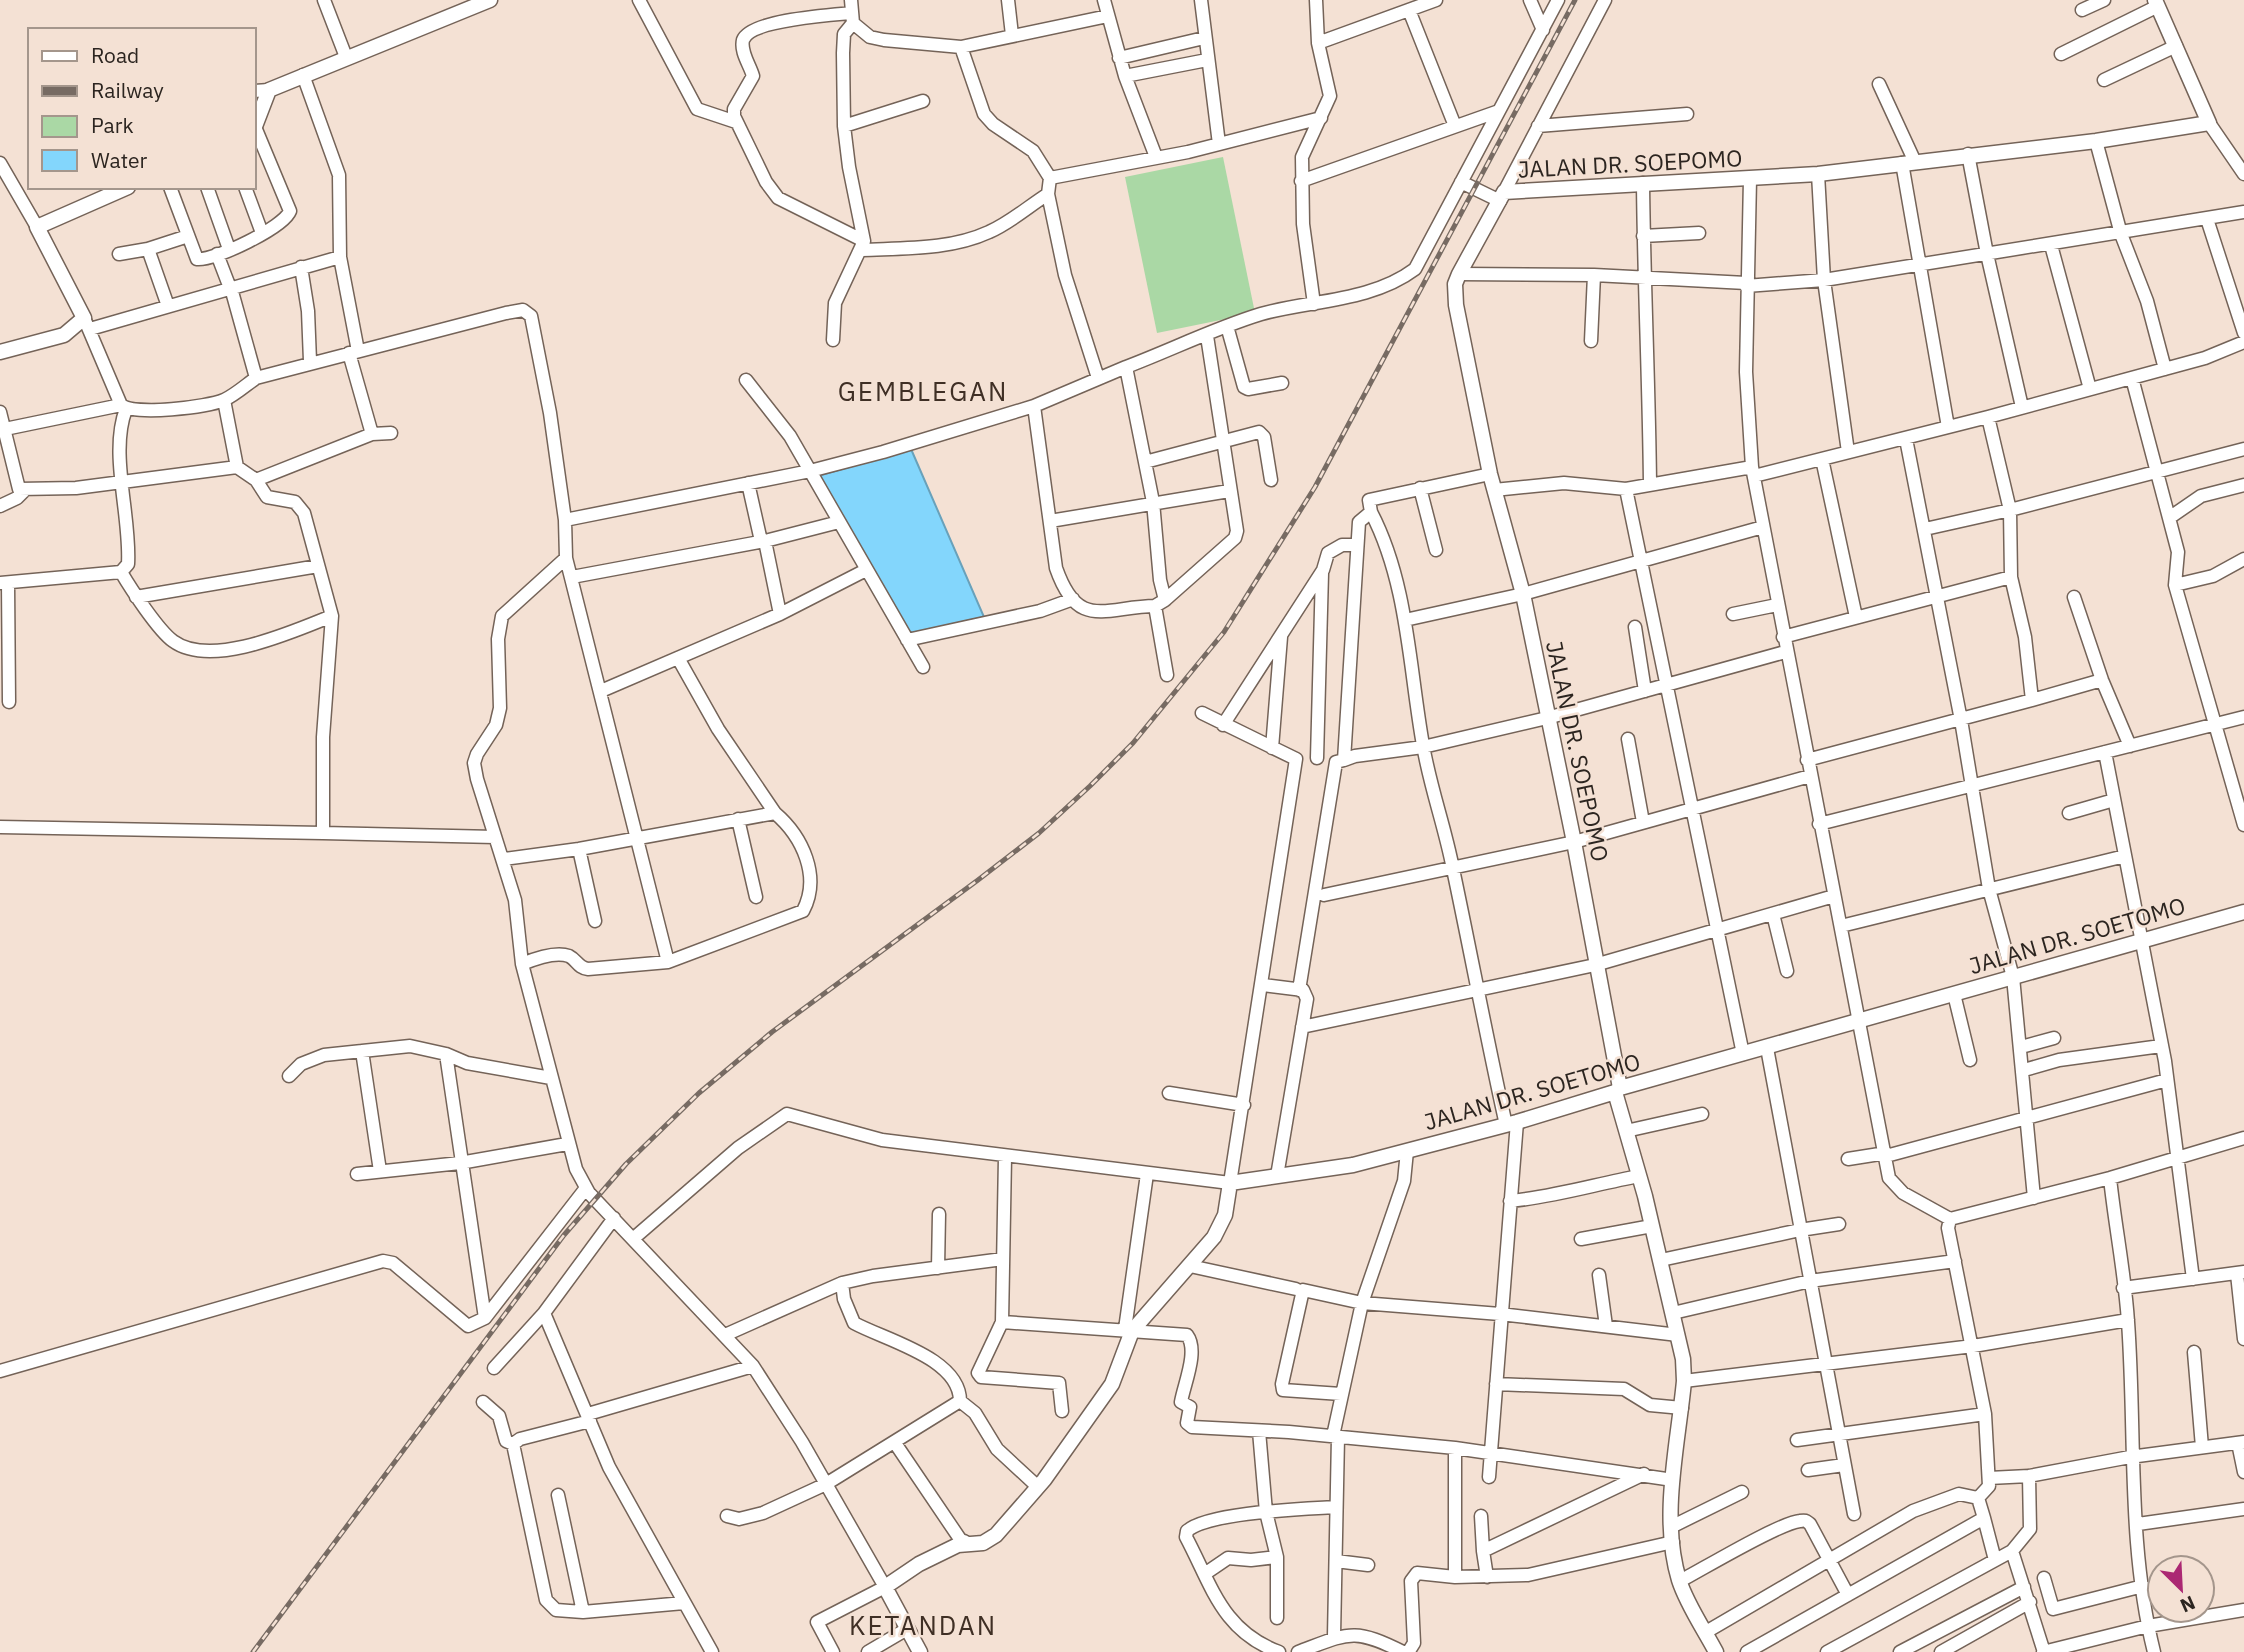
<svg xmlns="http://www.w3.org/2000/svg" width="2244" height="1652" font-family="'IBM Plex Sans',sans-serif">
	<rect width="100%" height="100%" fill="#f4e1d4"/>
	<!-- green -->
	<path fill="#aad8a5" d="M1223 157 1255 313 1157 333 1125 177Z"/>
	<!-- water -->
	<path fill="#83d6fc" stroke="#69a1ba" stroke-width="2" d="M911 449 984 617 905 635 818 476Z"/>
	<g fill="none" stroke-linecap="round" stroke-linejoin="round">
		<!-- minor casing -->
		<g stroke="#746358" stroke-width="15">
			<path id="minor" d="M324 0 346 57
				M639 0 697 109 736 122
				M851 0 853 23 870 37 884 40 961 47 984 114 993 124 1033 151 1050 178 1048 194 1065 275 1098 378
				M1008 0 1012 35
				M1104 0 1125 76 1156 157
				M1201 0 1219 144
				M1530 0 1543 30
				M1409 10 1455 126
				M2082 10 2104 0
				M852 13C831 15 750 20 743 40 740 52 750 65 753 76L734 109V116L766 182 778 198 864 241
				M1318 43 1436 0
				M961 47 1108 16
				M2061 54 2158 6
				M1119 58 1204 38
				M303 75 339 175 340 257
				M1125 76 1207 60
				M2104 80 2176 46
				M1879 84 1915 162
				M254 91 269 90
				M2209 123 2244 174
				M844 126 923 101
				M1538 126 1687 114
				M2096 141 2121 234 2147 301 2165 369
				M1968 154 1987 254 2022 407
				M0 163 37 227
				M1902 163 1948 427
				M1818 174 1824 280 1848 452
				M1050 178 1188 152 1321 118
				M1750 179 1746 372 1752 467 1889 1178 1903 1193 1950 1219
				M1301 181 1499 111
				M1461 182 1500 201
				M1643 183C1644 284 1649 384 1650 484
				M170 187 197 259C215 261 284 227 290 211L255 127
				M207 187 229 249
				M245 187 262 233
				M1504 192 1605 0
				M2207 219 2244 333
				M1643 236 1699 233
				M2051 245 2090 389
				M148 249 168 306
				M862 250C904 248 950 250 989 232 1010 223 1029 206 1048 194
				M119 254 148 249 188 236
				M217 254 230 288
				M301 267 308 311 310 361
				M1459 274 1594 275 1746 283
				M1746 286 1824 280 2244 212
				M231 288 256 378
				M1314 304 1303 224 1302 157 1330 96 1318 43 1316 0
				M84 318 121 405C136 416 207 407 224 400 235 395 246 385 256 378L506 313 523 310 531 316 550 413 565 520 566 558 502 616 498 639 500 708 496 725 477 754 474 763 477 779 515 900 522 964 576 1169 589 1193 753 1366 802 1442 885 1587 817 1622 833 1652
				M1227 326 1244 387 1248 389 1282 383
				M90 329 340 257 358 351
				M833 340 835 303 864 241 849 167 844 126 843 53 844 34 853 23
				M1591 341 1594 275
				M2132 378 2178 552 2175 585 2244 825
				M746 380 790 436 923 667
				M224 400 237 467 256 480 267 497 295 502 304 513 332 616 323 737V833L495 837
				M1034 406 1056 568C1078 631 1104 607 1155 606
				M0 412 19 489 76 488 237 467
				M5 429 121 405
				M372 434 391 433
				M1906 439 1961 720 1989 889 2013 977 2034 1198
				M1822 459 1856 617
				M1145 462 1259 432 1264 437 1271 480
				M1754 476 1988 417 2205 358 2244 342
				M256 480 372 434 349 353
				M748 483 761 541
				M1420 488 1436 550
				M1626 489 1743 1054
				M1494 490 1564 483 1626 489 1752 467
				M0 506 17 498 25 490
				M1371 512C1408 583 1409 667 1423 745 1430 787 1445 827 1453 869 1471 954 1487 1040 1506 1125
				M2169 518 2201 496 2244 485
				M565 520 810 471 883 452 1034 406 1126 367
				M1050 521 1229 491
				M1925 529 2010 510 2244 449
				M765 541 780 614
				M566 558 668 962
				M121 572C131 589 158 630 173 641 211 669 294 631 332 616
				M572 577 765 541 839 522
				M0 583 121 572 128 564C131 516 109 453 126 409
				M8 583 9 702
				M2175 585 2213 576 2244 559
				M136 597 318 566
				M2074 597 2102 680 2130 746
				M1165 600 1235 538 1237 531 1207 336
				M1733 614 1777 605
				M1405 620 1523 594 1763 527
				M1635 627 1645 691
				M1783 637 2011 577
				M907 640 1040 611 1073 599
				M678 658 718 729 775 813
				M1167 675 1155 606 1165 600 1160 580 1153 502 1126 367C1171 350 1215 328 1261 314 1310 300 1371 302 1415 269L1558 0
				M601 691 780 614 866 570
				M2032 700 2102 680
				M1223 725 1323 570 1328 553 1342 545H1355
				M1628 739 1643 822
				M1272 748 1281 637
				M2105 752 2165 1061 2193 1279
				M1317 758 1322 573
				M1344 760 1355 756 1423 747 1547 718 1785 652
				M1807 760 2032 700 2025 637 2011 577 2010 510 1988 417
				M2069 813 2114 800
				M738 819 756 897
				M1819 824 2244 717
				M0 827 323 833
				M579 849 595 921
				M504 859 579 849 775 813C803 837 821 877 803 911L668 962 588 969C578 968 577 960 569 956 555 951 534 959 522 964
				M1324 895 1574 842 1810 776
				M1773 914 1787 971
				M1841 926 2125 856
				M1263 985 1303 990 1307 999 1277 1176
				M1299 990 1336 762 1344 760 1359 522 1371 512 1369 500 1490 474
				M1954 994 1970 1060
				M1302 1027 1595 965 1834 896
				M2021 1047 2054 1038
				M1767 1048 1854 1514
				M362 1051 380 1171
				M446 1054 485 1318
				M2024 1070 2059 1060 2161 1046
				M289 1076 301 1064 324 1055 410 1046 446 1054 467 1063 551 1078
				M1169 1093 1244 1105
				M1626 1131 1702 1114
				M1886 1156 2167 1080
				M1005 1157 1002 1322 978 1373 981 1377 1059 1383 1062 1411
				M1848 1159 1886 1153
				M357 1174 460 1163 567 1144
				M2110 1178C2115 1226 2125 1274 2128 1322 2136 1431 2127 1544 2154 1652
				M1510 1201C1554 1197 1596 1184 1639 1176
				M634 1238 738 1148 787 1114 882 1140 1230 1183 1296 759 1202 713
				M1581 1239 1652 1226
				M1661 1260 1800 1230 1839 1224
				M1190 1266 1296 1289
				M938 1268 939 1214
				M2237 1274 2244 1339
				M1599 1275 1606 1326
				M2123 1288 2244 1272
				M544 1313 609 1467 712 1652
				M1673 1313 1810 1281 1955 1261
				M1002 1322 1187 1335C1199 1351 1184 1384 1181 1402L1190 1407 1187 1423 1192 1427 1289 1432 1455 1448 1673 1480
				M1125 1329 1147 1174
				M725 1335 842 1283 873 1276 1003 1259
				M2194 1352 2202 1447
				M494 1368 544 1313 614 1218
				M0 1371 383 1261 393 1263 468 1326 485 1318 586 1188
				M1684 1381 1973 1346 2128 1320
				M1496 1384 1624 1389 1650 1405 1682 1408
				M1341 1394 1283 1390 1282 1384 1303 1290 1362 1303 1500 1314 1678 1335
				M960 1401 975 1413 997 1449 1038 1487
				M483 1402 499 1416 506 1441 513 1444
				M588 1414 753 1366
				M590 1421 520 1439 513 1444 546 1600 556 1610 583 1612 684 1603
				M1259 1431 1266 1512 1277 1557V1618
				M1333 1436 1362 1303 1404 1181 1407 1151
				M1797 1440 1985 1414
				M895 1443 962 1542
				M2238 1443 2244 1472
				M1455 1448V1577
				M1808 1470 1844 1465
				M1489 1477 1517 1122
				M1989 1478 2029 1476 2130 1457 2244 1442
				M558 1495 583 1612
				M727 1516 739 1519 763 1513 826 1484 960 1401C960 1358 885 1340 854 1323L844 1299 842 1283
				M1481 1516 1483 1551
				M1984 1518 1995 1560
				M2138 1524 2244 1509
				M1671 1527 1742 1492
				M2012 1551 2044 1652
				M1336 1561 1368 1565
				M1206 1573 1228 1558 1251 1560 1277 1557
				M1487 1577 1483 1551 1644 1474
				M2044 1578 2053 1609 2143 1586
				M1680 1581C1703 1569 1779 1523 1800 1521 1806 1520 1806 1521 1810 1524L1848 1595
				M1706 1632 1913 1511 1959 1494 1978 1498
				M1334 1636 1338 1437
				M868 1652 907 1629
				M1279 1652C1222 1631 1212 1586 1186 1537L1187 1531C1208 1512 1305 1509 1336 1507
				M1298 1652C1349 1633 1353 1627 1403 1652
				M1404 1652 1409 1651 1414 1643 1411 1581 1417 1573 1455 1577 1528 1575 1673 1542
				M1747 1652 1984 1518 1978 1498 1989 1486 1985 1414 1948 1228 1950 1219 2110 1178 2244 1138
				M1827 1652 2012 1551 2030 1529 2029 1476
				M1900 1652 2024 1587
				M1941 1652 2030 1602
				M2043 1652 2148 1626 2244 1610"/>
		</g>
		<!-- tertiary casing -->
		<g stroke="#746358" stroke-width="17">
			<path id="tertiary" d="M254 129 269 90 490 0
				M0 352 64 335 84 318 37 227 128 187
				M1620 1088 1574 842 1523 594 1490 474 1456 305 1455 284 1459 274 1504 192 1818 174 2096 141 2209 123 2155 0
				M1615 1092 1645 1196 1683 1359 1684 1381C1678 1445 1660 1517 1679 1580 1687 1605 1704 1629 1716 1652
				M958 1545 983 1543 996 1535 1044 1480 1112 1384 1132 1331 1214 1237 1225 1215 1230 1183 1353 1165 1517 1122 1615 1092 1620 1088 2244 912
				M920 1652 885 1587 919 1564 964 1542"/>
		</g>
		<!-- minor -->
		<use href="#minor" stroke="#fff" stroke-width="12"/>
		<!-- tertiary -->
		<use href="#tertiary" stroke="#fff" stroke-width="14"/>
		<!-- rail casing -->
		<g stroke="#776b63" stroke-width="5">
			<path id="rail" d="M253 1652 564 1235 626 1164 699 1093 772 1032 978 880 1039 833 1090 786 1133 743 1224 632 1315 487 1575 0"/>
		</g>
		<!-- rail -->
		<use href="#rail" stroke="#f4e1d4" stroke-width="2.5" stroke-dasharray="8" stroke-linecap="butt"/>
	</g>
	<g text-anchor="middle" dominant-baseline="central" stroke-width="5" stroke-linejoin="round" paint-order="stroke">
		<!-- street labels -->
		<g font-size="23" fill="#2c2520" stroke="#f4e1d4">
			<text transform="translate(1630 163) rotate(-3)">JALAN DR. SOEPOMO</text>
			<text transform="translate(1578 751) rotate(78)">JALAN DR. SOEPOMO</text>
			<text transform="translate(2077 935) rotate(-16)">JALAN DR. SOETOMO</text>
			<text transform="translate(1532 1091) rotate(-16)">JALAN DR. SOETOMO</text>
		</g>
		<!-- quarter labels -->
		<g font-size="26" letter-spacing="2" fill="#3f2f25" stroke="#f4e1d4">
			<text x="923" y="391">GEMBLEGAN</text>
			<text x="923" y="1625">KETANDAN</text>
		</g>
	</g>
	<!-- legend -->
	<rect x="28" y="28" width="228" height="161" fill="#f4e1d4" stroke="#a4968c" stroke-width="2"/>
	<rect x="42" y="51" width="35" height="10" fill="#ffffff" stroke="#a4968c" stroke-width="2"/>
	<text x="91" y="63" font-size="21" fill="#2c2520">Road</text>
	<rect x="42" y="86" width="35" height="10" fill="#776b63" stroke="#a4968c" stroke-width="2"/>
	<text x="91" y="98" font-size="21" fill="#2c2520">Railway</text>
	<rect x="42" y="116" width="35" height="21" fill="#aad8a5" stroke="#a4968c" stroke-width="2"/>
	<text x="91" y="133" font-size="21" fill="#2c2520">Park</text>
	<rect x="42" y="150" width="35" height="21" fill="#83d6fc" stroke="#a4968c" stroke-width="2"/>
	<text x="91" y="168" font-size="21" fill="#2c2520">Water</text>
	<!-- north arrow -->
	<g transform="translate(2181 1589) rotate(156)"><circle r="33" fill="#f4e1d4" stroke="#a4968c" stroke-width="2"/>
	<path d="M0-5L12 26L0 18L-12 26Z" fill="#ab2873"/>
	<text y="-10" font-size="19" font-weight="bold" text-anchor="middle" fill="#2c2520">N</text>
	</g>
</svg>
